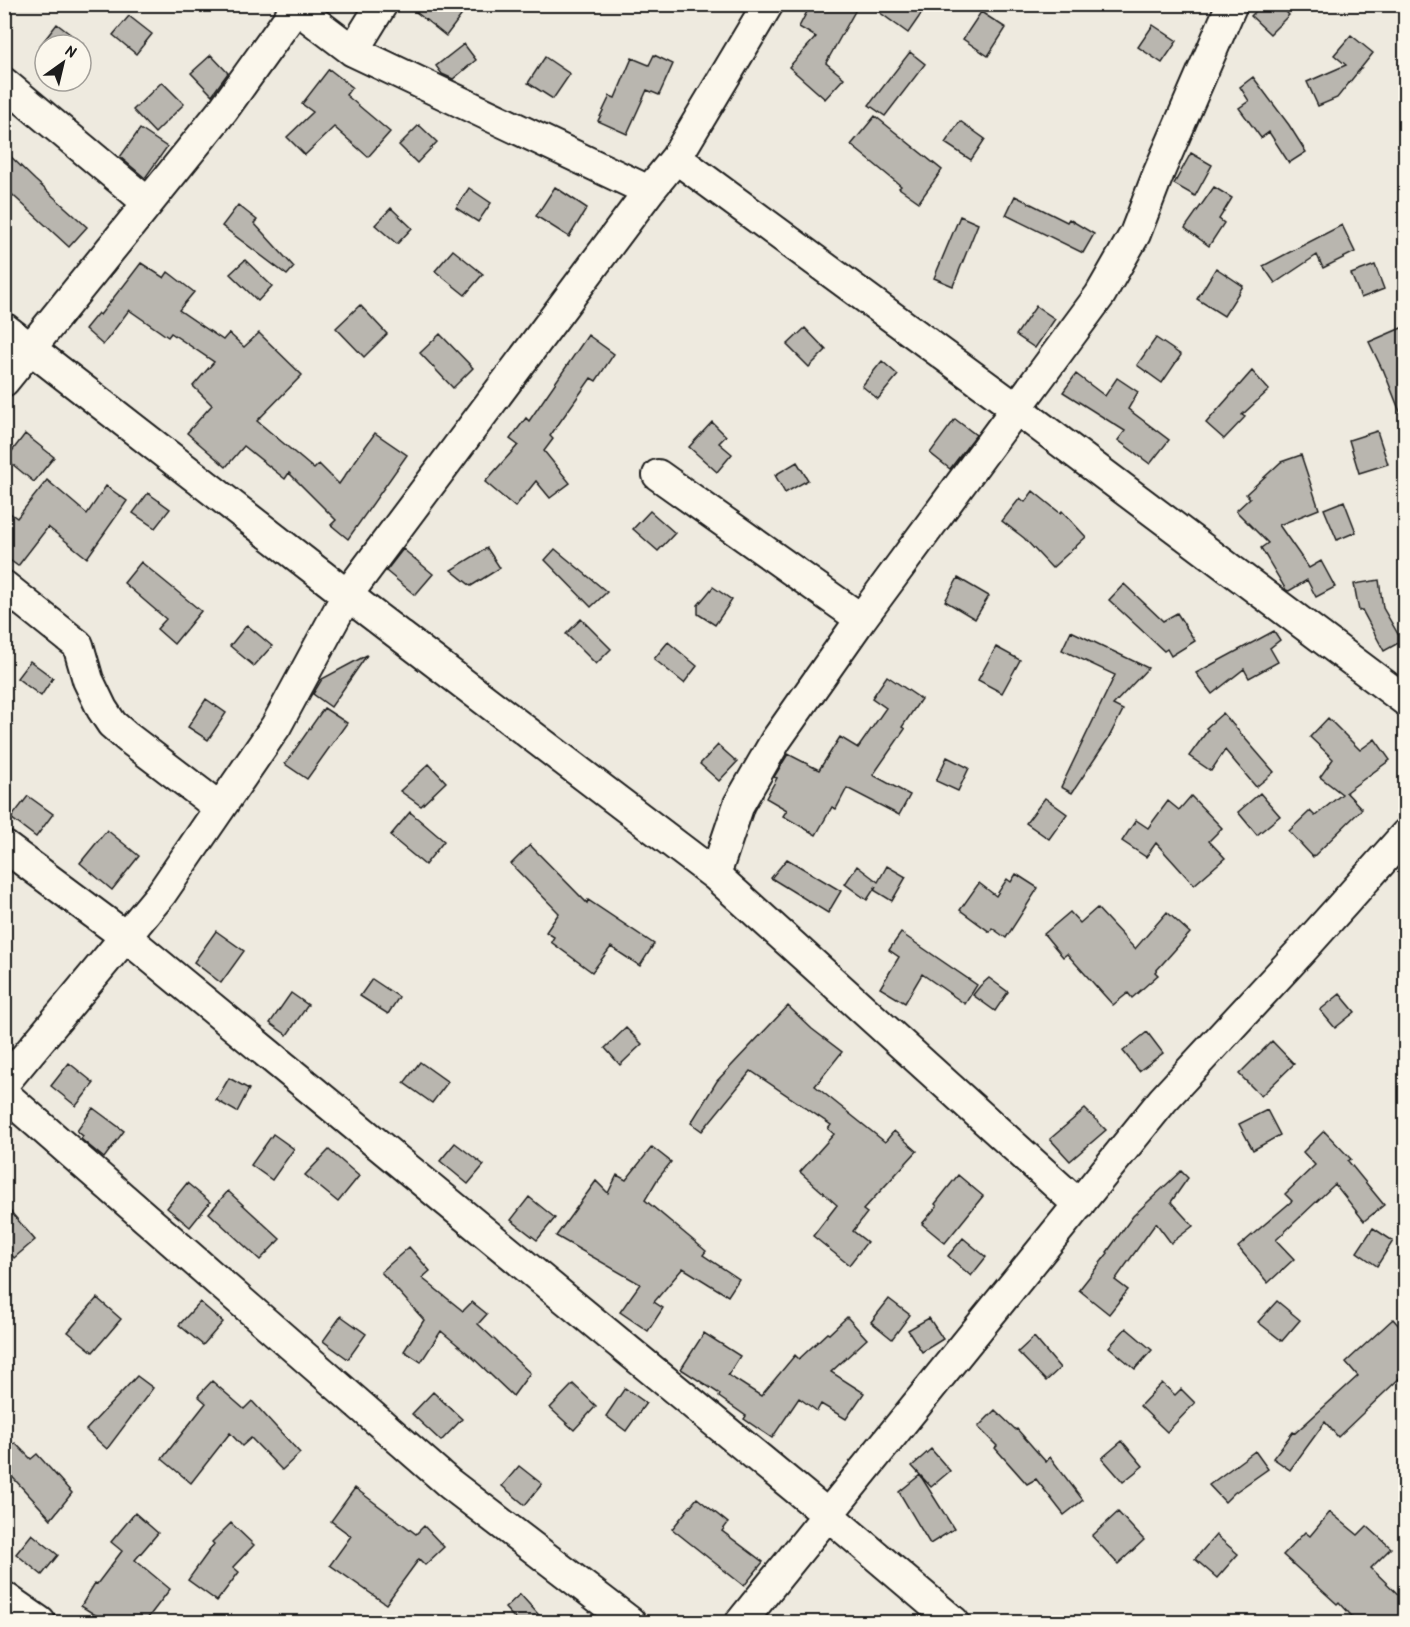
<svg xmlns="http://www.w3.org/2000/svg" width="1410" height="1627" font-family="'Patrick Hand',sans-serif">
	<rect width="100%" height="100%" fill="#eeeadf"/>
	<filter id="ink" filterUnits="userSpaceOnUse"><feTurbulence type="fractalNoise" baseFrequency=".0167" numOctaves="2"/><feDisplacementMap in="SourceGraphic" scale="12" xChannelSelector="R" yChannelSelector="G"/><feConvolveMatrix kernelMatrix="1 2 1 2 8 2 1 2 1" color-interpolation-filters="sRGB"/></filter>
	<g filter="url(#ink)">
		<!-- building -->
		<path fill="#b9b6af" stroke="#1c1c1c" stroke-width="1.5" d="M406 4H470L446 36Z
			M811 4H859L826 63 844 78 825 99 789 67 816 37 799 27Z
			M868 4H928L908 33Z
			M1263 4H1279L1289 15 1270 34 1251 16Z
			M981 12 1006 28 988 56 963 39Z
			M129 16 152 34 136 54 113 35Z
			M57 24 83 44 81 46V45H45V52L39 47Z
			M1153 25 1177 41 1162 63 1138 47Z
			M1351 35 1373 53 1337 98 1318 106 1307 82 1346 65 1334 55Z
			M464 44 476 60 453 79 442 74 436 66Z
			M910 52 925 64 885 116 869 105Z
			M211 55 228 73 212 95 191 73Z
			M654 55 673 64 659 95 647 90 627 134 598 121 610 96 615 98 632 58 649 65Z
			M545 57 570 74 553 99 528 83Z
			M329 69 352 87 346 95 390 132 368 157 334 127 305 155 287 137 313 112 302 104Z
			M1253 77 1289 125 1306 152 1289 163 1269 132 1261 138 1239 108 1249 101 1240 87Z
			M162 82 184 104 155 133 133 110Z
			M875 116 942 170 919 202 899 188 901 186 851 145Z
			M960 121 985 139 971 160 945 143Z
			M419 125 437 142 417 163 399 145Z
			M140 129 167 147 145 178 120 157Z
			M4 150 35 180 87 227 69 247 4 187Z
			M1191 153 1212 165 1195 196 1174 184Z
			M555 187 587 208 569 237 536 216Z
			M1214 187 1232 198 1219 219 1224 223 1209 246 1185 228Z
			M469 188 491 203 478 222 456 208Z
			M1015 196 1067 222 1069 219 1094 234 1083 253 1006 215Z
			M238 205 257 220 254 223 294 267 287 275 222 226Z
			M391 208 412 228 397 244 375 225Z
			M960 216 978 224 953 286 934 278Z
			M1342 225 1355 252 1323 268 1317 255 1275 283 1263 266Z
			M453 250 483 274 465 295 435 271Z
			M245 260 272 286 258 301 230 274Z
			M141 263 164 278 168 272 194 292 179 310 223 340 229 333 244 347 259 333 302 375 257 421 314 469 319 464 339 484 375 433 407 455 348 539 331 525 336 520 289 473 285 479 244 446 226 467 187 433 212 405 193 386 214 362 171 333 168 337 129 310 103 345 85 329 98 313 100 315 121 288H122Z
			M1375 265 1384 289 1361 298 1351 274Z
			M1216 268 1243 286 1224 316 1197 299Z
			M360 305 387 334 364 357 336 328Z
			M1036 306 1055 319 1035 348 1016 335Z
			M1406 326V422H1404L1383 369H1382L1369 342Z
			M805 328 826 350 809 367 787 345Z
			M440 334 473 368 453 388 420 353Z
			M588 335 614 354 596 381 591 378 550 436 553 439 544 451 570 483 550 498 536 481 515 507 485 482 518 445 510 439 526 418 529 421Z
			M1156 338 1181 355 1162 383 1137 365Z
			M882 361 898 375 878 399 862 386Z
			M1252 371 1269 390 1242 415 1245 417 1224 439 1206 423Z
			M1076 374 1105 396 1117 378 1138 392 1128 409 1169 440 1150 464 1118 440 1125 431 1063 392Z
			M955 419 976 435 950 469 930 453Z
			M712 422 726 436 719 443 732 454 717 472 689 447Z
			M1377 431 1388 464 1359 473 1349 440Z
			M25 434 54 457 34 482 6 459Z
			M1301 455 1319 509 1279 525 1309 568 1321 561 1335 587 1316 597 1307 580 1289 591 1286 590 1261 548 1268 543 1236 511 1250 498 1246 494 1281 462Z
			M797 462 808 480 785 493 775 475Z
			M47 480 87 514 106 486 127 501 87 558 48 527 18 566 4 556V509L17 518Z
			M1033 491 1060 513 1062 511 1086 537 1052 568 1024 538 1002 521 1020 498 1025 502Z
			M148 493 170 509 155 528 133 513Z
			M1344 501 1356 532 1337 540 1324 509Z
			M650 511 675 533 658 551 633 529Z
			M487 548 500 568 471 586 451 570Z
			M403 549 433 574 415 595 386 571Z
			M555 549 607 592 591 607 545 560Z
			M141 562 201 611 174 644 157 629 166 619 124 583Z
			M958 578 989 596 975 619 945 601Z
			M1379 580 1383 608 1402 641 1384 651 1362 610 1359 611 1354 584Z
			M1124 584 1163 621 1177 613 1195 641 1171 656 1167 649 1164 651 1109 600Z
			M713 587 732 600 715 625 698 614V605Z
			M581 619 611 649 596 664 566 634Z
			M247 625 272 646 254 666 230 646Z
			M1071 631 1148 668 1113 705 1123 710 1108 739 1072 793 1061 787 1115 675 1062 650Z
			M1274 631 1280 640 1270 648 1278 662 1249 678 1244 669 1212 694 1196 673Z
			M668 642 697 666 684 683 654 659Z
			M996 647 1020 660 1002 693 978 680Z
			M367 655 331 707 313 694 322 679Z
			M30 661 53 678 41 696 17 678Z
			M887 676 921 699 902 727 905 729 873 775 910 795 899 815 847 788 836 809 832 807 816 835 783 816 787 810 766 798 777 778 774 777 788 754 819 770 840 737 858 748 886 708 872 698Z
			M206 699 226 713 208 740 188 727Z
			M324 708 347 723 307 779 285 764Z
			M1223 713 1274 772 1256 787 1225 750 1211 771 1189 756 1208 730 1206 728Z
			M1328 718 1360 750 1375 739 1390 760 1346 792 1362 809 1313 857 1289 831 1310 811 1315 816 1342 794 1320 777 1333 759 1310 737Z
			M718 745 737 762 719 781 700 764Z
			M947 757 969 768 958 791 936 781Z
			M429 764 446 782 421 806 400 791Z
			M1260 793 1280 816 1257 835 1238 812Z
			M28 796 53 814 36 837 11 818Z
			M1191 796 1222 828 1209 841 1225 858 1194 885 1156 843 1146 857 1122 841 1136 820 1148 828 1168 801 1179 810Z
			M1045 798 1067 814 1049 839 1026 823Z
			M410 812 444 841 425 865 390 836Z
			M107 830 139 856 112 890 80 863Z
			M530 845 587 903 588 900 654 944 640 966 611 947 592 972 551 942 554 937 546 932 559 913 511 864Z
			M787 859 841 891 828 913 771 878Z
			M857 866 878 882 887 866 906 877 892 901 874 890 876 886 867 900 845 884Z
			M1016 874 1038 888 1006 938 992 928 990 932 960 910 979 883 996 896 1007 879 1011 882Z
			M1097 908 1135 949 1167 912 1190 933 1155 972 1158 975 1132 998 1128 993 1113 1005 1067 954 1063 957 1044 934 1070 912 1080 923Z
			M216 931 244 951 221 983 194 962Z
			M901 933 977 985 965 1004 922 974 905 1003 880 988 899 957 889 950Z
			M989 978 1008 992 995 1011 973 995 980 986Z
			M372 979 399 997 388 1014 360 996Z
			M291 993 308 1005 287 1035 270 1023Z
			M1340 994 1355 1012 1335 1028 1320 1010Z
			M788 1006 812 1029 842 1052 815 1086 885 1142 894 1131 917 1151 863 1210 867 1213 853 1231 867 1242 849 1265 813 1236 837 1205 800 1172 834 1134 828 1129 831 1125 751 1071 702 1131 691 1123 717 1081Z
			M626 1028 642 1044 620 1065 605 1048Z
			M1147 1032 1163 1053 1139 1071 1123 1051Z
			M1272 1041 1294 1064 1261 1096 1239 1074Z
			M420 1062 448 1082 432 1103 404 1083Z
			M69 1063 94 1083 76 1106 51 1086Z
			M229 1078 249 1089 237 1112 216 1100Z
			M93 1108 124 1131 104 1158 81 1139 83 1136 77 1131Z
			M1085 1109 1106 1130 1070 1161 1050 1139Z
			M1267 1110 1280 1135 1253 1150 1239 1124Z
			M1324 1131 1351 1159 1348 1161 1384 1205 1364 1221 1335 1184 1276 1240 1294 1259 1268 1283 1238 1247 1292 1201 1285 1194 1315 1165 1303 1152Z
			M273 1134 294 1149 272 1180 251 1165Z
			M455 1143 484 1165 468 1184 440 1161Z
			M652 1147 671 1162 657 1180 645 1200 706 1251 703 1255 739 1279 728 1296 683 1268 654 1302 663 1308 648 1331 620 1312 640 1284 556 1236 596 1181 608 1193 617 1175 626 1180Z
			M329 1150 359 1176 338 1202 305 1175Z
			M1181 1171 1188 1178 1171 1202 1193 1226 1171 1243 1156 1223 1115 1280 1128 1290 1109 1314 1079 1290 1108 1253 1107 1252 1133 1216Z
			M958 1175 983 1196 945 1243 922 1224 937 1206 935 1204Z
			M187 1183 210 1202 190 1227 167 1208Z
			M228 1191 280 1239 260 1260 209 1213Z
			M529 1197 555 1218 537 1240 511 1220Z
			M4 1204 35 1240 14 1258 4 1246Z
			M1373 1228 1393 1241 1377 1266 1357 1252Z
			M963 1238 986 1257 971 1276 948 1256Z
			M409 1247 430 1271 422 1278 463 1311 472 1302 487 1314 478 1324 530 1373 513 1396 472 1357 441 1331 421 1362 404 1351 424 1320 381 1272Z
			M97 1298 121 1319 93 1352 68 1332Z
			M889 1299 910 1315 892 1339 871 1322Z
			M1277 1301 1300 1320 1282 1341 1258 1322Z
			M200 1302 223 1322 203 1345 179 1325Z
			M341 1316 366 1334 348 1359 323 1341Z
			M847 1317 867 1339 831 1372 864 1393 846 1419 821 1404 817 1411 799 1398 772 1438 744 1419 746 1416 719 1397 720 1394 681 1369 704 1333 740 1356 728 1375 761 1396 795 1355 799 1359 827 1333 829 1334Z
			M929 1318 943 1339 922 1352 908 1330Z
			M1393 1319 1406 1334V1372L1338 1437 1325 1422 1290 1470 1273 1458 1293 1432 1295 1433 1358 1376 1346 1362Z
			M1126 1328 1152 1350 1135 1369 1109 1347Z
			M1034 1337 1060 1368 1046 1381 1018 1352Z
			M137 1376 153 1388 107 1449 86 1430Z
			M212 1381 244 1409 252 1401 300 1453 282 1470 251 1438 242 1446 230 1433 191 1483 162 1459 206 1403 198 1396Z
			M1162 1383 1175 1395 1181 1389 1195 1403 1167 1432 1140 1406Z
			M573 1384 596 1406 574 1430 550 1408Z
			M625 1388 646 1403 626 1431 606 1416Z
			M433 1392 462 1419 441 1441 412 1414Z
			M995 1410 1016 1430 1017 1429 1046 1462 1050 1457 1083 1500 1064 1515 1036 1479 1027 1484 995 1448 997 1446 978 1427Z
			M1122 1441 1143 1466 1123 1482 1102 1458Z
			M15 1443 31 1459 37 1454 72 1493 51 1519 4 1468V1453Z
			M931 1449 950 1471 931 1487 912 1466Z
			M1255 1451 1268 1469 1234 1493 1225 1502 1209 1485Z
			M519 1466 542 1484 525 1505 502 1486Z
			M920 1475 954 1529 930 1544 899 1492Z
			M355 1488 416 1534 424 1526 444 1547 425 1565 419 1559 386 1604 330 1565 351 1536 331 1521Z
			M697 1498 728 1523 722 1531 763 1562 744 1586 672 1529Z
			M1118 1512 1144 1540 1118 1564 1092 1536Z
			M1330 1512 1358 1535 1367 1526 1391 1548 1371 1568 1406 1602V1623H1358L1339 1602 1337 1604 1283 1555 1305 1532 1310 1536Z
			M135 1513 158 1533 135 1560 170 1589 144 1623H108L81 1606 95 1583 97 1584 122 1551 111 1542Z
			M231 1523 254 1545 233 1567 239 1572 217 1601 188 1580 214 1544 212 1542Z
			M32 1534 58 1555 42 1575 16 1554Z
			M1216 1535 1238 1554 1217 1578 1195 1559Z
			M520 1594 546 1623H519L505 1608Z"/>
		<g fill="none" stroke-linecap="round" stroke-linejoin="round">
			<!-- minor casing -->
			<g stroke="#1c1c1c" stroke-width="34">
				<path id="minor" d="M291 4 353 51 649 191
					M353 51 382 4
					M4 83 148 203 4 381
					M676 158 1017 409 1406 701
					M148 203 223 110 296 8
					M4 328 347 595 715 875 1079 1205
					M658 475 861 619 1100 295 1135 234 1159 172 1232 4
					M4 586 78 645 88 680 102 709 112 724 127 737 220 808
					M4 846 126 937 828 1515 954 1622
					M715 875 739 804 776 740 861 619
					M4 1083 161 894 276 726 347 595 649 191 676 158 768 4
					M4 1094 450 1484 630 1622
					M4 1597 40 1622
					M741 1622 1163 1100 1303 949 1406 834"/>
			</g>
			<!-- minor -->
			<use href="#minor" stroke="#fbf7ec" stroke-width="30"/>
		</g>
	</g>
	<!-- margin -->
	<rect width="1410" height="1627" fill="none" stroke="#fbf7ec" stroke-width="24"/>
	<rect x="12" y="12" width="1386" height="1603" fill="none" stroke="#1c1c1c" stroke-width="2" filter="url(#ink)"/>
	<!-- north arrow -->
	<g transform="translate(63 63) rotate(34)"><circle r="28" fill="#fbf7ec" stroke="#a29f99" stroke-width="1.5"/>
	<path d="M0-4.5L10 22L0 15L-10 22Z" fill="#1c1c1c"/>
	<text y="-9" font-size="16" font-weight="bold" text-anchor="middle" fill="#1c1c1c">N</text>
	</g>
</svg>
